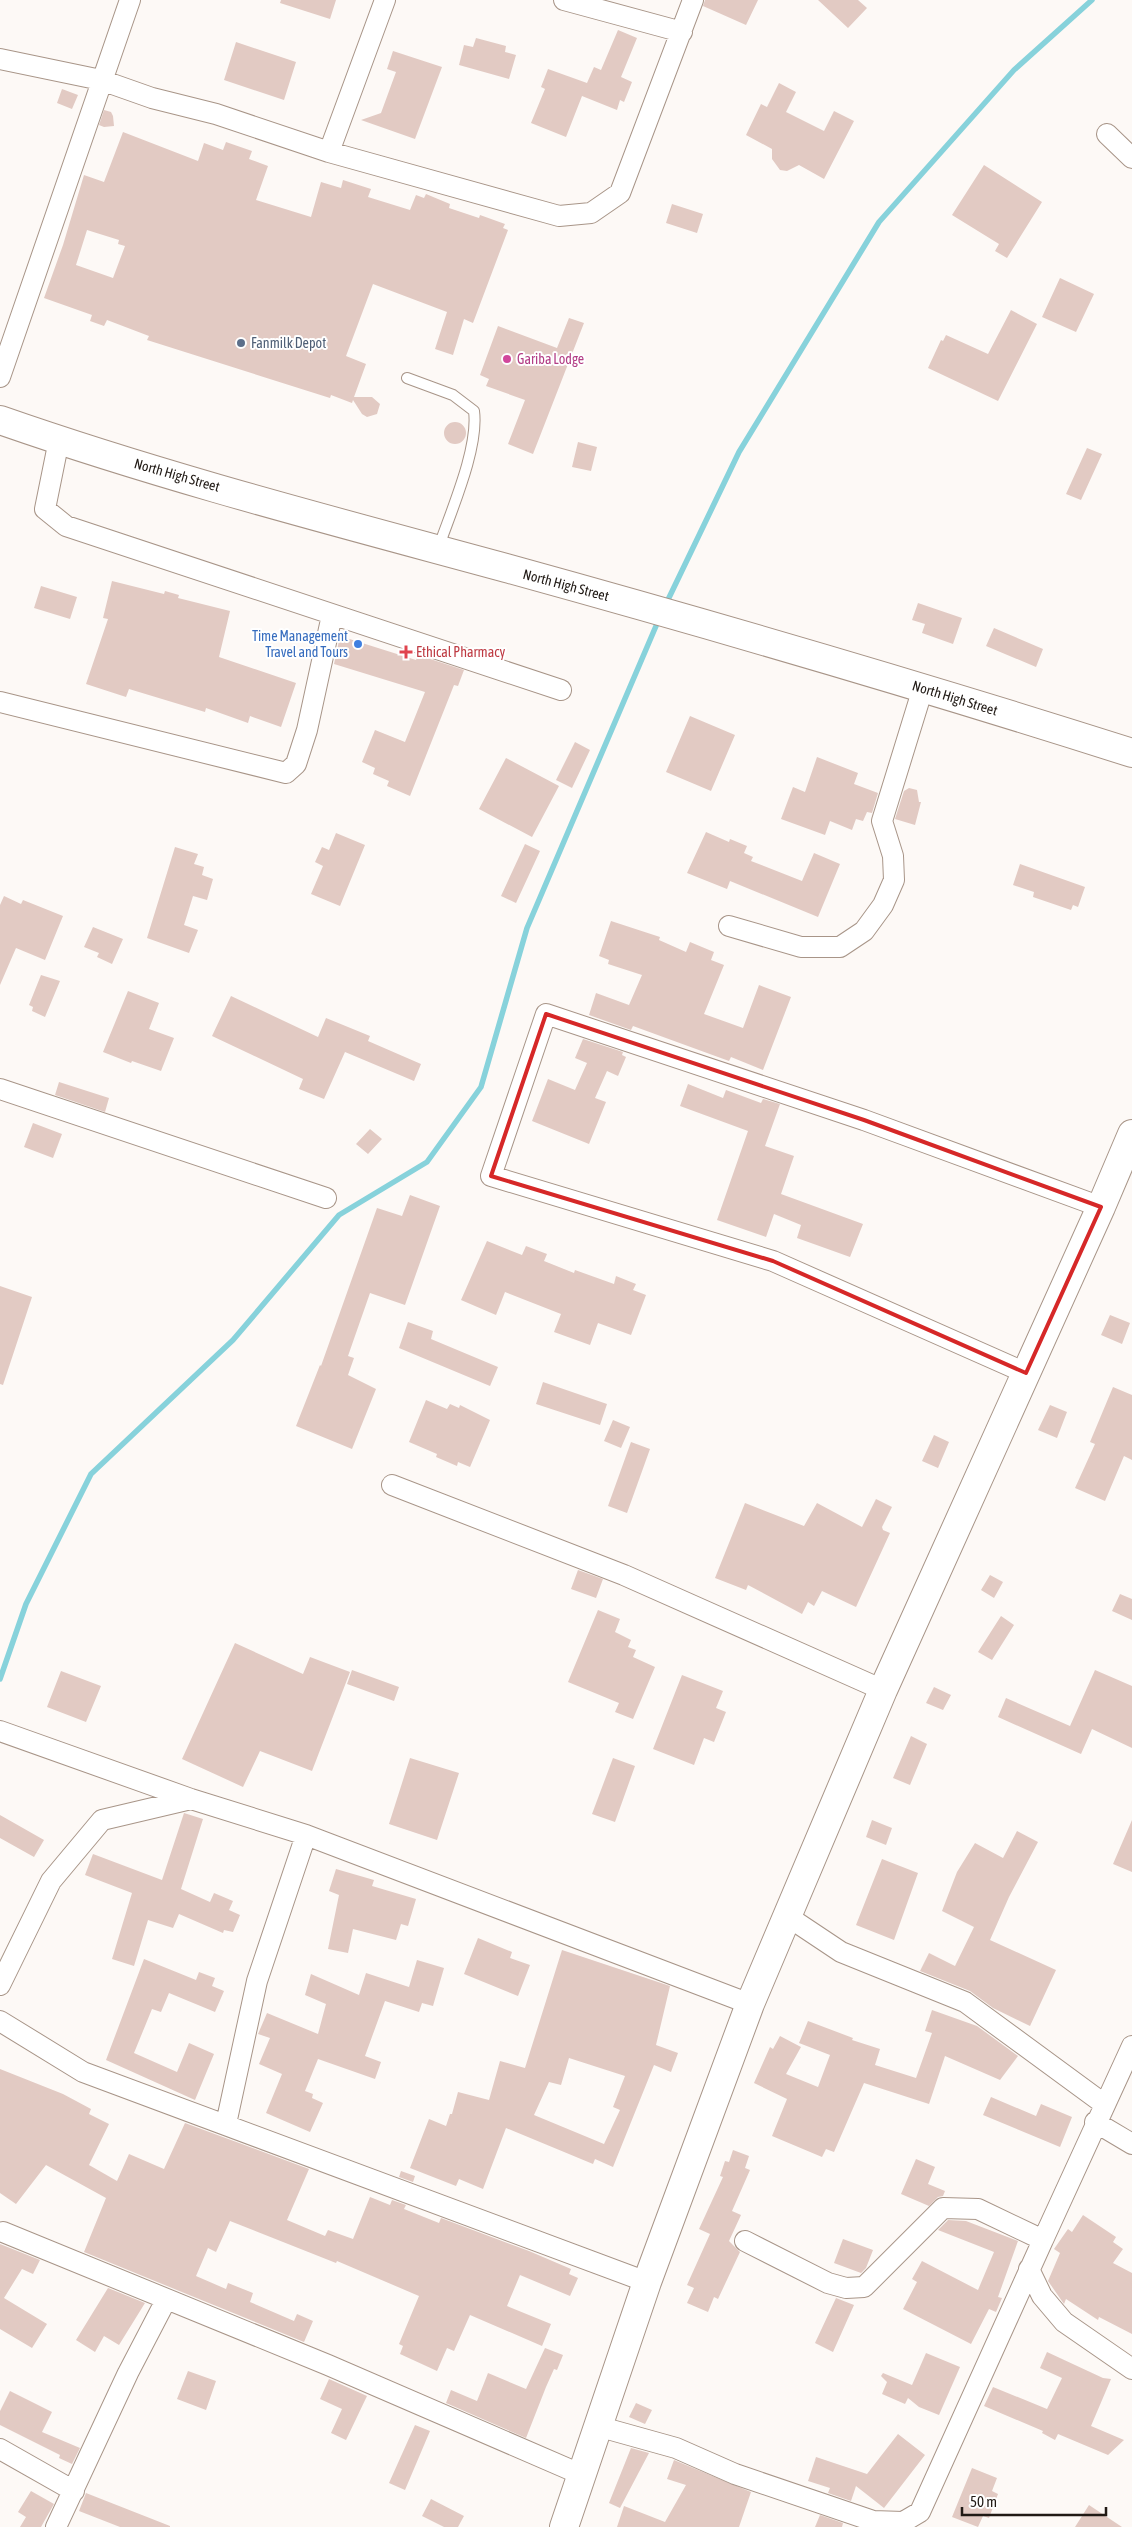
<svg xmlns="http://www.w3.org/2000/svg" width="1132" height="2527" font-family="'Asap Condensed',sans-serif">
	<rect width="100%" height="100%" fill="#fdf9f6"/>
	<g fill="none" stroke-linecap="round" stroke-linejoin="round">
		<!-- stream -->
		<path stroke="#87d2db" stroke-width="5.5" d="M665 606 739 452 879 222 1014 70 1092 0
			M0 1679 26 1604 91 1474 233 1340 339 1215 427 1162 481 1087 527 928 659 619"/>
	</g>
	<!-- building -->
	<path fill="#e2cac3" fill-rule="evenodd" d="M281 0H336L330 19 280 3Z
		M705 0H758L746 25 703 6Z
		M818 0H858L867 8 848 28Z
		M618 30 637 38 621 77 632 82 624 102 620 100 617 110 582 96 566 137 531 123 545 89 541 87 548 69 587 83 594 67 601 70Z
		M476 38 506 46 505 52 516 55 509 79 459 65 464 45 473 47Z
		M236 42 296 62 284 100 224 80Z
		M393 51 442 67 415 139 361 120 381 113 396 72 387 69Z
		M779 83 796 92 786 112 824 131 834 111 854 121 824 179 799 165 787 171 780 170 772 159V149L746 135 761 104 767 107Z
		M62 89 78 95 72 109 57 103Z
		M104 110 111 112 113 116 114 126 104 127 99 125Z
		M123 132 198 161 204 143 223 150 226 142 252 151 249 159 268 166 256 200 311 217 321 182 341 188 343 180 371 189 368 197 410 210 416 195 424 198 426 194 450 204 449 208 479 218 480 215 505 224 503 228 508 230 473 323 464 319 453 355 435 349 447 312 373 284 346 356 366 364 354 397H372L380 404 377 414 367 417 362 414 353 400 352 403 331 395 330 398 147 340 149 336 107 320 104 326 90 321 92 315 44 298 63 245 84 175 104 182ZM87 230 119 240 118 244 125 246 113 278 76 265Z
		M984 165 1042 202 1007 258 995 251 999 244 952 215Z
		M672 204 703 214 697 233 666 223Z
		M1060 278 1094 294 1076 332 1042 317Z
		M1011 310 1037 324 998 401 928 368 941 340 943 341 946 335 988 354Z
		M569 318 584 323 533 454 508 444 525 400 486 386 489 379 480 375 498 326 557 348Z
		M444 433a11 11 0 1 1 22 0a11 11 0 1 1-22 0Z
		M578 442 597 447 591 471 572 467Z
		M1087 448 1102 454 1081 500 1066 494Z
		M112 581 164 594 165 591 179 595 178 598 230 611 219 657 296 683 281 727 250 716 248 723 206 708 205 712 129 689 126 697 86 684 108 619 103 618Z
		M41 586 77 597 70 619 34 608Z
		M918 603 962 618 953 644 922 633 925 624 912 620Z
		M994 628 1043 649 1036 667 986 646Z
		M340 636 416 660 418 655 464 670 458 686 454 685 410 796 387 786 389 781 373 774 375 768 362 762 375 730 405 742 425 692 334 664Z
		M690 716 735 735 711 791 666 772Z
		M575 742 590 750 572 788 556 780Z
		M817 757 858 773 854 784 878 793 872 813 867 812 863 821 856 819 852 830 830 821 825 835 781 819 793 787 805 792Z
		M506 758 559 786 532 837 479 809Z
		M909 788 917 790 919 802H921L915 825 895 819 904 791Z
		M706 832 729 842 730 839 747 846 744 853 753 857 751 861 802 881 814 853 840 864 818 917 730 881 727 889 687 873Z
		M336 833 365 845 340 906 311 894 323 866 315 862 322 847 329 850Z
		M525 844 540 851 516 903 501 896Z
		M175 847 198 854 194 864 204 867 202 875 213 879 207 900 193 896 184 925 198 930 189 953 147 938Z
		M1020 864 1085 887 1078 907 1073 905 1071 910 1033 897 1034 892 1013 885Z
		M4 896 21 904 23 900 63 916 45 960 16 948 0 985V905Z
		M611 921 660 937 659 940 686 952 690 942 714 952 711 960 724 965 704 1014 743 1028 759 985 791 997 763 1070 731 1057 729 1061 633 1026 631 1030 589 1015 596 993 629 1005 642 975 608 964 609 960 599 956Z
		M93 927 123 939 112 964 97 957 99 953 84 947Z
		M41 975 60 981 45 1017 32 1011 33 1007 29 1005Z
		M128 991 159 1003 149 1029 174 1038 161 1071 132 1061 131 1063 103 1052Z
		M231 996 318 1037 326 1018 370 1036 368 1041 421 1064 414 1081 345 1052 324 1099 299 1089 303 1079 212 1036Z
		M583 1039 623 1052 622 1055 626 1057 618 1076 607 1071 595 1098 606 1102 589 1144 532 1121 548 1079 575 1090 587 1063 575 1058Z
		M59 1082 109 1098 105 1112 55 1095Z
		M688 1084 723 1098 726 1090 761 1103 763 1099 780 1104 765 1146 794 1156 781 1194 863 1224 850 1257 797 1238 801 1225 774 1214 766 1237 717 1220 748 1131 680 1106Z
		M33 1123 62 1134 53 1158 24 1147Z
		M370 1129 382 1139 368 1154 356 1144Z
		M410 1195 440 1206 405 1305 370 1293 348 1356 354 1358 348 1375 376 1389 352 1449 296 1426 320 1365 321 1366 377 1208 402 1216Z
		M487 1241 522 1255 526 1246 547 1254 544 1261 574 1273 575 1270 614 1284 616 1276 636 1284 633 1290 646 1295 631 1335 598 1323 590 1345 554 1332 561 1314 505 1292 496 1315 461 1300Z
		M0 1286 32 1297 3 1385 0 1384Z
		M1110 1315 1130 1323 1122 1344 1101 1335Z
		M408 1322 433 1331 431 1339 498 1367 490 1386 399 1348Z
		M543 1382 607 1404 600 1425 536 1404Z
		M1113 1387 1132 1395V1460L1124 1456 1105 1501 1075 1488 1095 1444 1090 1442Z
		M426 1400 447 1409 450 1404 459 1408 460 1405 490 1420 470 1467 458 1462 457 1466 436 1457 437 1454 409 1442Z
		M1050 1405 1067 1412 1057 1438 1038 1430Z
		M613 1420 630 1427 621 1448 604 1441Z
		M934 1435 949 1442 938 1468 922 1461Z
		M631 1442 650 1449 627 1513 608 1506Z
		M876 1499 892 1507 882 1527 883 1530 890 1533 856 1607 822 1591 814 1606 808 1602 802 1614 748 1585 746 1590 715 1578 745 1503 804 1526 817 1503 862 1527Z
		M578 1570 603 1579 596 1598 571 1589Z
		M990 1575 1003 1582 994 1598 981 1590Z
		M1120 1594 1132 1599V1620L1112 1611Z
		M598 1610 620 1619 615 1632 631 1640 628 1647 636 1650 633 1657 655 1667 633 1719 615 1712 619 1703 568 1682Z
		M1001 1616 1014 1625 992 1660 978 1652Z
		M235 1643 303 1674 310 1657 350 1672 312 1771 260 1751 243 1787 182 1759Z
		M352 1670 399 1687 394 1701 347 1684Z
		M1095 1670 1132 1686V1748L1092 1729 1081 1754 998 1717 1006 1698 1070 1726Z
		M61 1671 101 1686 86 1722 47 1707Z
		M682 1675 723 1691 716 1708 726 1712 714 1742 704 1738 694 1765 653 1749Z
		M934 1687 951 1695 943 1710 926 1703Z
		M911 1736 927 1744 910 1785 893 1778Z
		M410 1758 459 1773 437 1840 389 1824Z
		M613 1758 635 1766 615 1822 592 1814Z
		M184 1813 203 1819 181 1889 210 1902 214 1893 233 1901 229 1910 240 1915 233 1932 224 1930 223 1933 179 1914 173 1928 148 1920 134 1966 112 1959 132 1893 85 1875 93 1854 162 1880Z
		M0 1815 44 1840 34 1857 0 1838Z
		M872 1820 892 1828 886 1845 866 1837Z
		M1132 1820V1872L1113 1864Z
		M1017 1831 1038 1842 1009 1897 990 1940 1056 1970 1030 2026 993 2008 970 1991 920 1971 929 1953 955 1966 974 1927 942 1911 957 1872 975 1843 1003 1858Z
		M882 1859 918 1873 894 1940 856 1925Z
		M336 1869 374 1880 372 1886 416 1899 408 1926 401 1924 396 1940 353 1929 348 1953 328 1949 339 1895 329 1891Z
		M478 1938 512 1952 510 1958 530 1965 518 1996 464 1974Z
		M562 1950 670 1986 656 2045 678 2053 671 2072 654 2065 613 2167 595 2159 593 2164 506 2128 483 2189 459 2179 456 2186 410 2168 429 2119 446 2126 450 2114H452L458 2092 489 2100 500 2061 525 2068ZM569 2058 625 2076 613 2107 620 2110 604 2144 534 2115 549 2082 561 2085Z
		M144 1959 196 1980 199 1972 215 1978 212 1986 224 1991 215 2012 169 1993 161 2012 152 2009 134 2053 177 2072 189 2043 214 2054 195 2100 106 2060Z
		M417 1960 444 1968 433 2006 422 2003 419 2012 385 2001 365 2056 381 2062 375 2079 318 2059 305 2091 313 2094 312 2098 323 2103 310 2132 266 2113 282 2074 259 2064 270 2038 258 2034 267 2013 318 2034 326 2004 305 1995 311 1974 359 1995 366 1973 409 1987Z
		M932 2010 977 2026 1018 2056 1000 2080 945 2056 929 2104 864 2083 834 2152 826 2149 822 2157 772 2136 787 2099 754 2083 770 2047 773 2049 780 2036 801 2047 786 2074 818 2087 830 2055 799 2043 808 2021 853 2038 852 2040 880 2049 875 2065 916 2078 932 2033 925 2031Z
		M0 2069 63 2094 91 2109 89 2114 109 2124 89 2165 117 2181 129 2154 164 2169 185 2123 309 2169 287 2220 325 2236 328 2230 353 2239 370 2197 390 2205 392 2200 406 2205 404 2209 439 2223 441 2218 529 2251 571 2269 569 2274 578 2278 570 2296 520 2275 507 2306 551 2324 542 2346 470 2315 454 2351 447 2348 437 2371 400 2354 403 2346 399 2344 419 2296 337 2261 336 2263 230 2221 216 2252 208 2248 196 2276 226 2289 228 2283 253 2293 250 2302 294 2321 297 2314 313 2321 304 2342 84 2252 106 2198 46 2165 16 2204 0 2193Z
		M991 2097 1036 2116 1041 2104 1072 2117 1060 2147 983 2115Z
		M733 2150 749 2156 745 2168 750 2170 732 2211 741 2215 729 2241 740 2252 718 2299 714 2297 708 2312 687 2303 694 2288 687 2285 710 2234 699 2229 723 2177 720 2176 725 2161 729 2162Z
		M916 2159 935 2167 928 2184 945 2191 943 2196 938 2197 929 2206 901 2194Z
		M401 2171 415 2176 413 2182 399 2177Z
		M1083 2215 1116 2237 1113 2242 1123 2249 1113 2263 1132 2273V2334L1099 2317 1098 2320 1066 2299 1064 2304 1048 2281 1060 2253 1054 2249 1068 2229 1072 2232Z
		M948 2220 966 2221 1018 2241 998 2297 1002 2298 996 2312 989 2309 971 2344 903 2309 917 2282 912 2279 922 2261 978 2290 994 2252 938 2230Z
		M843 2239 873 2250 866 2268 861 2273 834 2263Z
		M0 2244 40 2260 33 2274 22 2269 4 2298 47 2324 32 2348 0 2329Z
		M108 2288 145 2303 119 2345 104 2336 95 2352 76 2340Z
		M836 2298 854 2305 833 2352 815 2343Z
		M545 2348 563 2355 557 2370 554 2369 546 2387 526 2438 446 2403 451 2390 477 2401 488 2373 526 2389Z
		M1047 2352 1103 2378 1111 2379 1091 2426 1124 2440 1108 2455 1058 2434 1055 2440 1042 2433 1043 2431 984 2406 993 2387 1047 2409 1062 2378 1040 2368Z
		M926 2353 960 2367 939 2415 919 2407 908 2398 905 2404 882 2394 887 2382 881 2376 883 2373 912 2385Z
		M188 2371 216 2381 206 2410 177 2399Z
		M329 2379 367 2396 346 2440 331 2433 342 2409 320 2399Z
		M10 2391 52 2412 42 2432 80 2448 72 2464 59 2458 60 2455 0 2425V2411Z
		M636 2403 652 2410 645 2424 629 2417Z
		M415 2425 430 2431 405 2490 389 2483Z
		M898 2434 925 2455 884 2508 856 2486 851 2501 828 2493 830 2488 808 2481 816 2457 867 2474Z
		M631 2448 649 2453 620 2508 609 2503Z
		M674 2460 751 2492 739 2527H617L624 2506 665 2522 686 2485 667 2479Z
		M972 2468 997 2478 992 2491 998 2494 989 2518 983 2516 978 2527 952 2517Z
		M31 2491 54 2504 41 2527H20L26 2517 18 2512Z
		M86 2493 170 2526V2527H120L79 2511Z
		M431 2499 464 2516 458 2527H444L422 2516Z
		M1089 2505 1122 2527H1075Z
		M820 2515 843 2523 842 2527H815Z"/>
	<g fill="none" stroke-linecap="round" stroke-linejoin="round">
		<!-- lane casing -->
		<g stroke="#a89588" stroke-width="12">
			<path id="lane" d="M407 378 453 395 474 411C479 448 451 511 438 549"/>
		</g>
		<!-- street casing -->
		<g stroke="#a89588" stroke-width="22">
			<path id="street" d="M564 0 682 32
				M0 59 101 80 152 98 216 114 329 152 559 216 591 213 620 193 693 0
				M1107 134 1132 158
				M329 152 385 0
				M0 377 130 0
				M59 440 45 509 66 526 561 690
				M0 702 286 773 296 764 307 730 332 615
				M729 926 801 947H840L864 931 883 905 894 880 893 856 882 821 923 688
				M0 1089 326 1198
				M1026 1373 773 1261 491 1176 546 1014 864 1120 1101 1207
				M392 1485 624 1575 883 1690
				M0 1731 191 1799 306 1835 750 2004
				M787 1916 841 1952 965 2002 1104 2104
				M0 1985 51 1881 102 1820 191 1799
				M0 2021 83 2072 647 2282
				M1095 2122 1132 2144
				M226 2124 257 1981 306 1835
				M3 2232 328 2365 580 2474
				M745 2241 828 2283 846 2288 864 2287 943 2208 978 2209 1043 2240 1132 2046
				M1029 2269 1042 2296 1064 2322 1132 2369
				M597 2426 676 2448 735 2474 873 2521 903 2522 920 2512 1043 2240
				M0 2449 74 2491
				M56 2527 128 2373 166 2300"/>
		</g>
		<!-- secondary casing -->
		<g stroke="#a89588" stroke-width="30">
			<path id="secondary" d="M564 2527 647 2282 750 2004 883 1690 1101 1207 1132 1134"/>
		</g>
		<!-- highway casing -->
		<g stroke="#a89588" stroke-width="30">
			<path id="highway" d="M0 420C166 478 337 522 506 568 716 626 925 687 1132 753"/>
		</g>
		<!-- lane -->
		<use href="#lane" stroke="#fff" stroke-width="10"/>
		<!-- street -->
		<use href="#street" stroke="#fff" stroke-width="20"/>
		<!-- secondary -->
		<use href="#secondary" stroke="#fff" stroke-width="28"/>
		<!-- highway -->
		<use href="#highway" stroke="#fff" stroke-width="28"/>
	</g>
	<!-- marked area -->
	<path fill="none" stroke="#d62828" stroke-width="4" stroke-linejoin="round" d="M546 1014 864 1120 1101 1207 1026 1373 773 1261 491 1176Z"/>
	<!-- markers -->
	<circle fill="#5c6f8a" stroke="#fff" stroke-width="2" cx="241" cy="343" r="5"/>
	<circle fill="#d1479c" stroke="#fff" stroke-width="2" cx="507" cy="359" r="5"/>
	<circle fill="#3f7fe0" stroke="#fff" stroke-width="2" cx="358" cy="644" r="5"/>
	<path fill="#e0444e" stroke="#fff" stroke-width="2" d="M403.5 644.5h5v5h5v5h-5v5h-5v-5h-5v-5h5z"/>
	<g text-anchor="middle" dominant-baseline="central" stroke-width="4" stroke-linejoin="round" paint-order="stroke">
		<!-- service labels -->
		<g font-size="14" fill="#4e5e75" stroke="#fff" text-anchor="start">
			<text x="251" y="343">Fanmilk Depot</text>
		</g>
		<!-- hotel labels -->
		<g font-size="14" fill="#b23c85" stroke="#fff" text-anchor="start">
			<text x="517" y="359">Gariba Lodge</text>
		</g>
		<!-- street labels -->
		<g font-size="14" fill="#211a15" stroke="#fff">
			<text transform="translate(177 475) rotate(16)">North High Street</text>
			<text transform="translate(566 585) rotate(15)">North High Street</text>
			<text transform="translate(955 698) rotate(17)">North High Street</text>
		</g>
		<!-- shop labels -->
		<g font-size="14" fill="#366cbe" stroke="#fff" text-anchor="end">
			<text x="348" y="636">Time Management<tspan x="348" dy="16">Travel and Tours</tspan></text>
		</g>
		<!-- health labels -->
		<g font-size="14" fill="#be3a42" stroke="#fff" text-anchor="start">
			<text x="416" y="652">Ethical Pharmacy</text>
		</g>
	</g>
	<!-- scale -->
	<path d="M962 2507v8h144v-8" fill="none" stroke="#211a15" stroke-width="2.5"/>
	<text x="970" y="2507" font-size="15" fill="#211a15" stroke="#ffffff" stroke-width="4" paint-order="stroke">50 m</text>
</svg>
